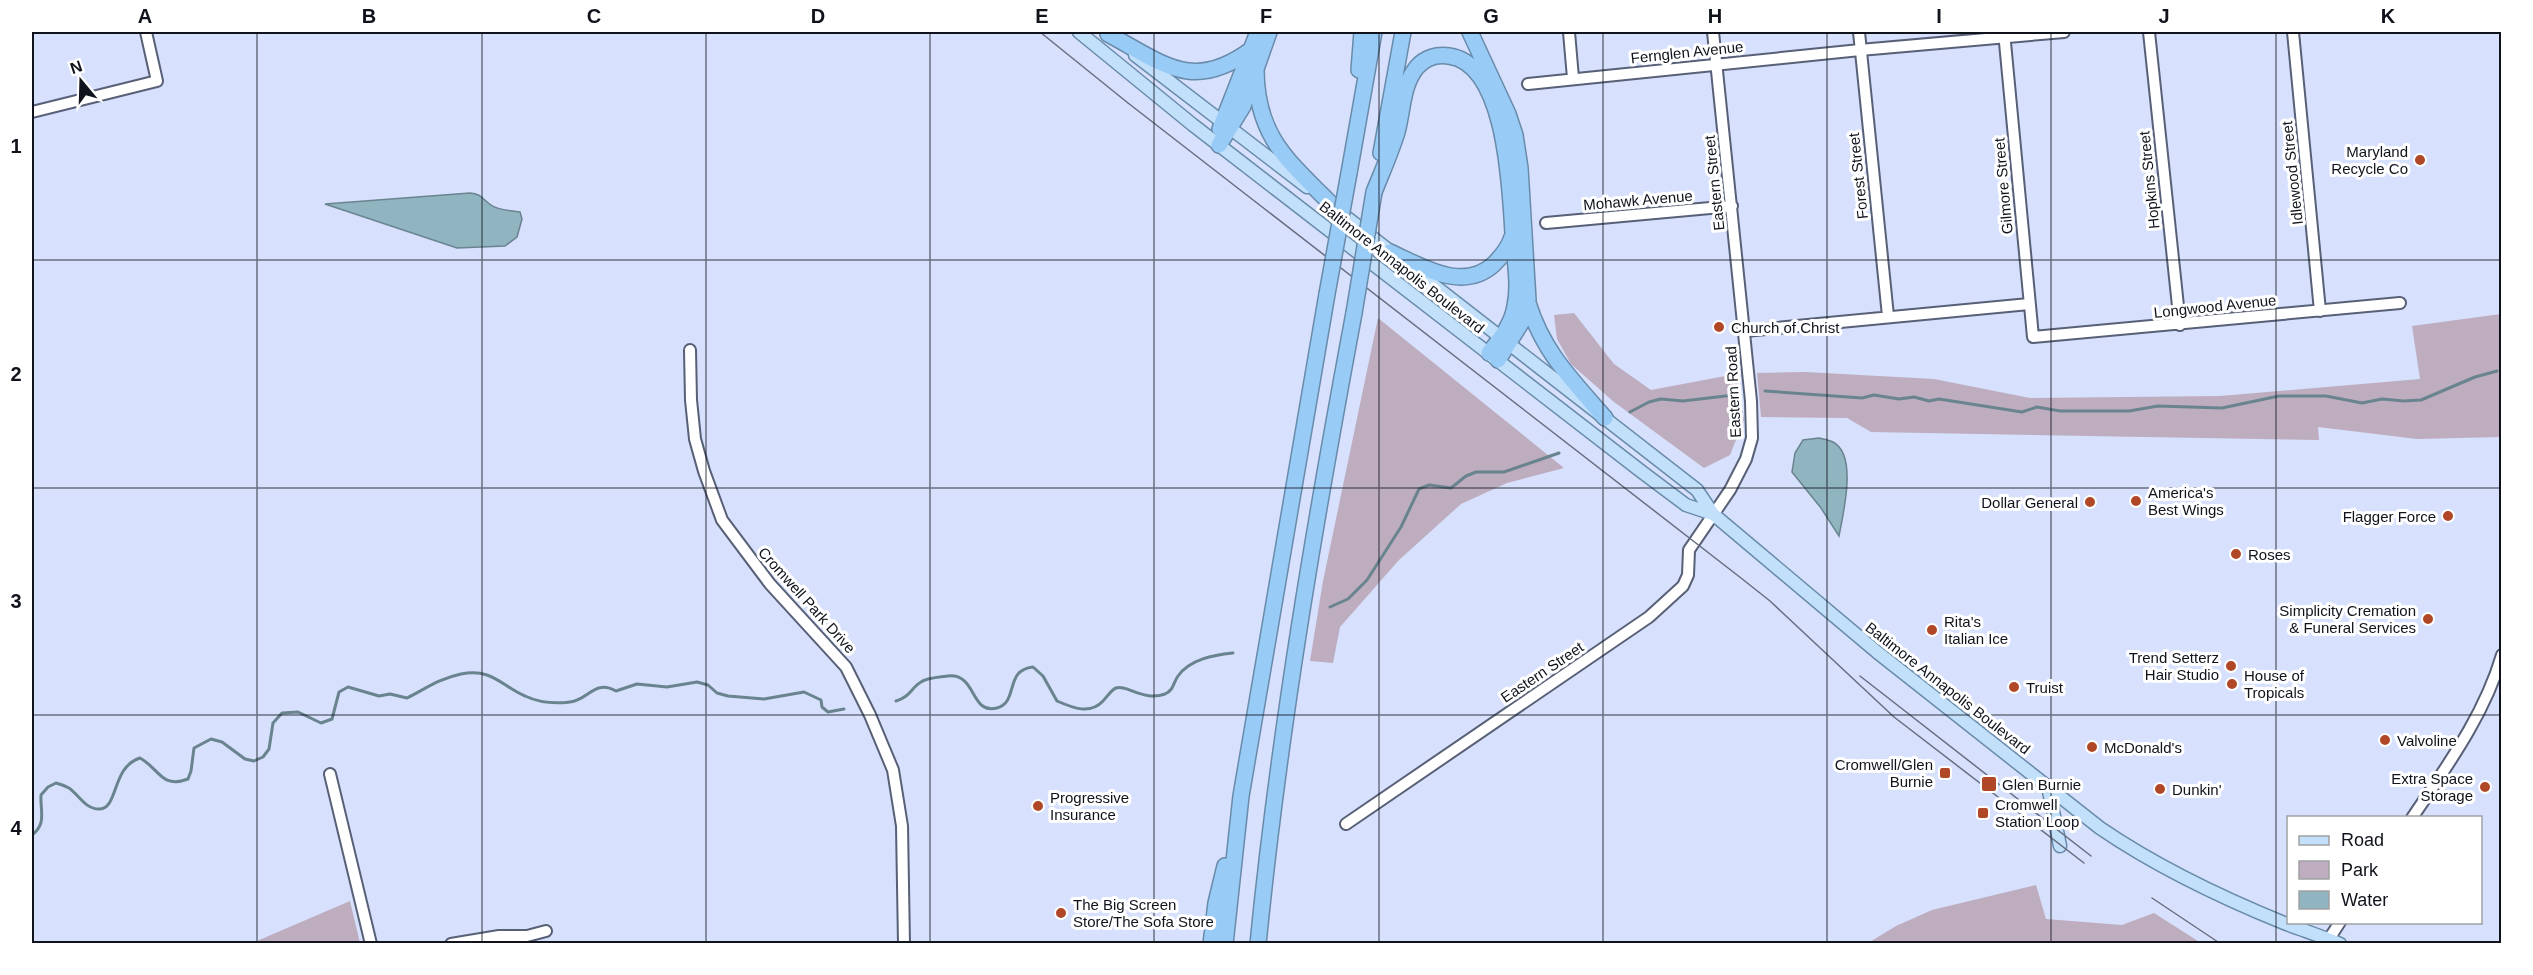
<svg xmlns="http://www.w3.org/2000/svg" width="2533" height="975" font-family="Arial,sans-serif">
	<rect width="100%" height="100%" fill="#d7e0fc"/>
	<!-- green -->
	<path fill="#bdadbf" d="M1574 313 1614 364 1651 390 1736 374 1744 420 1730 455 1704 468 1614 402 1571 364 1557 339 1554 315Z
		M2501 314V437L2417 439 2318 427 2319 440 1871 432 1847 418 1761 417 1757 373 1805 372 1934 379 2030 398 2220 396 2420 379 2412 326Z
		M1378 318 1564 468 1507 483 1461 504 1399 560 1340 627 1333 663 1310 661 1323 581Z
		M2036 885 2046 919 2122 925 2154 913 2201 943H1868L1896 926 1932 910Z
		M350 901 360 943H252Z"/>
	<!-- water -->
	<path fill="#90b4c0" stroke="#6a848f" stroke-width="1.5" d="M470 193C482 194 482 199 491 205 499 211 510 210 520 212L522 219 517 237 505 246 457 248 325 204Z
		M1819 438C1823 439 1829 440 1833 442 1858 455 1843 514 1839 536L1821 508 1792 472 1795 453 1803 440Z"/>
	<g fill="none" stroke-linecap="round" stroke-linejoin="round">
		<!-- stream -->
		<path stroke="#6a848f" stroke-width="3" d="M1765 391 1862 398 1874 395 1899 399 1914 397 1929 401 1939 399 2022 412 2037 407 2060 411H2129L2158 406 2222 408 2279 396H2326L2362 403 2382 399 2404 401 2421 400 2475 377 2497 371
			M1630 412 1649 402 1661 399 1683 401 1734 395
			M1330 607 1348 599 1367 580 1401 527 1419 489 1429 485 1451 488 1466 476 1476 472H1504L1559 453
			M896 701C910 697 911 688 921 682 926 678 941 677 948 676 977 673 970 715 997 708 1019 702 1004 670 1033 667L1043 676 1057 701C1073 708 1090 715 1103 701 1107 697 1111 690 1116 688 1126 684 1144 702 1165 694 1174 690 1173 683 1178 676 1190 659 1214 655 1233 653
			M32 835C47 824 40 811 41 795L48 787 56 783C60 784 65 786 69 788 79 795 85 809 99 809 119 809 111 767 140 758 160 769 161 789 188 779L191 771 194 748 211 739 222 742 245 759 254 761 263 757 269 749 273 723 282 713 298 712 321 723 332 719 339 692 348 687 379 696 390 694 407 698C427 688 438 679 461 674 493 668 501 686 525 696 538 702 555 704 570 702 589 700 594 679 616 691L637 684 667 687 697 682 708 685 717 693 728 696 764 699 804 692 821 700 822 707 828 712 844 709"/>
		<!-- minor casing -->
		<g stroke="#586077" stroke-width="14">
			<path id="minor" d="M1569 32 1573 78
				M1859 32 1888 316
				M2004 32 2033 337 2400 303
				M2149 32 2180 325
				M2293 32 2320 311
				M1528 84 1860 50 2064 32
				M32 112 157 81 146 32
				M1546 223 1732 206
				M1745 331 2029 304
				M690 350 691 400 695 439 704 471 722 520 770 584 846 667 870 715 893 770 902 826 904 944
				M330 774 371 944
				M2412 818C2447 766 2484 716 2502 655
				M1346 824 1649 617 1683 586 1688 575 1689 550 1730 490 1746 459 1752 438 1751 401 1713 32
				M2329 939 2340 922
				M451 944 499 936H527L546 931"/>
		</g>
		<!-- major casing -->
		<g stroke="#698baa" stroke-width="15">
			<path id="major" d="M1079 32 1193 125 1642 472 1686 505 1713 514
				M1135 55 1307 187
				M1337 210 1697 490 1713 514 1877 652 2100 828C2157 867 2220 897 2284 923 2302 930 2321 936 2340 944
				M2048 786 2060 846"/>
		</g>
		<!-- highway casing -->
		<g stroke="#698baa" stroke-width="18">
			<path id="highway" d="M1470 32 1508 114 1515 135 1520 168 1528 300 1521 323 1498 360
				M1108 34C1164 64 1193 93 1252 49
				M1256 69C1256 139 1291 163 1336 209
				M1359 70 1362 32
				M1220 129 1258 32
				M1219 145 1243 106 1269 32
				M1381 153 1403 32
				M1349 173 1374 32
				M1374 192C1382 172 1391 152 1397 132 1403 110 1402 85 1417 67 1425 58 1437 54 1449 56 1507 64 1510 190 1513 233 1514 257 1520 283 1515 306 1512 325 1500 339 1489 353
				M1390 252C1421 266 1463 293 1494 264 1502 256 1509 247 1512 237
				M1528 303C1543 352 1572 380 1605 418
				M1211 944 1216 903 1225 866
				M1225 944 1241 796 1327 294
				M1258 944C1279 732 1315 522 1354 313"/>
		</g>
		<!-- minor -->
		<use href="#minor" stroke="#fff" stroke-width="10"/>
		<!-- major -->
		<use href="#major" stroke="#c2e0fa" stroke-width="12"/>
		<!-- highway -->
		<use href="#highway" stroke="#99cbf7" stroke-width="15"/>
		<!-- tram -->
		<path stroke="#686e80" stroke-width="1.5" d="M1040 32 1128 103 1741 578 1770 601 1894 717 2084 863
			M1860 676 2091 856
			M2152 898 2221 944"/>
		<!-- highway-bridge casing -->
		<g stroke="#698baa" stroke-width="18" stroke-linecap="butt">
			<path id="highway-bridge" d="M1327 294 1349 173
				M1354 313 1374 192"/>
		</g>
		<!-- highway-bridge -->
		<use href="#highway-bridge" stroke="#99cbf7" stroke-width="15"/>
	</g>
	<!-- grid -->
	<path fill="none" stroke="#10131c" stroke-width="1.5" stroke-opacity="0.55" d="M257 32V944M482 32V944M706 32V944M930 32V944M1154 32V944M1379 32V944M1603 32V944M1827 32V944M2051 32V944M2276 32V944M32 260H2502M32 488H2502M32 715H2502"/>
	<!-- markers -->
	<g fill="#b04827" stroke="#fff" stroke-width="2">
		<circle cx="2420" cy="160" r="6"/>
		<circle cx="1719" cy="327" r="6"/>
		<circle cx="2136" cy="501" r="6"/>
		<circle cx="2090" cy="502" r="6"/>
		<circle cx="2448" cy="516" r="6"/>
		<circle cx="2236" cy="554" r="6"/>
		<circle cx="2428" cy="619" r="6"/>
		<circle cx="1932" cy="630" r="6"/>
		<circle cx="2231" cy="666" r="6"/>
		<circle cx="2232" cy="684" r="6"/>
		<circle cx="2014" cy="687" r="6"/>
		<circle cx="2385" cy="740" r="6"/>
		<circle cx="2092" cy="747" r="6"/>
		<rect x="1939" y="767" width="12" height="12" rx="3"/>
		<rect x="1981" y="776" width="16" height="16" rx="3"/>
		<circle cx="2485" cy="787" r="6"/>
		<circle cx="2160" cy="789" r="6"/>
		<circle cx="1038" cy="806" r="6"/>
		<rect x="1977" y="807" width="12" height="12" rx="3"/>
		<circle cx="1061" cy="913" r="6"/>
	</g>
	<g text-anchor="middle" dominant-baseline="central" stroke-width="6" stroke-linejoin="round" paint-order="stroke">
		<!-- street labels -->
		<g font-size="15" fill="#10131c" stroke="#fff">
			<text transform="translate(1687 52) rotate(-6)">Fernglen Avenue</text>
			<text transform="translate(2292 173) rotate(-96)">Idlewood Street</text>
			<text transform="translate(1858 176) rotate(-96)">Forest Street</text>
			<text transform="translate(2149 180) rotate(-96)">Hopkins Street</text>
			<text transform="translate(1714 183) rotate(-96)">Eastern Street</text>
			<text transform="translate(2003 186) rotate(-95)">Gilmore Street</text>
			<text transform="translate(1638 200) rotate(-5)">Mohawk Avenue</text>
			<text transform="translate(1402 267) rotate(38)">Baltimore Annapolis Boulevard</text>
			<text transform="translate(2215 306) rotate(-6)">Longwood Avenue</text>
			<text transform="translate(1733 392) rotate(-93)">Eastern Road</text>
			<text transform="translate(807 600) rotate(48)">Cromwell Park Drive</text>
			<text transform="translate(1542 672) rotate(-34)">Eastern Street</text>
			<text transform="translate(1948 688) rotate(38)">Baltimore Annapolis Boulevard</text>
		</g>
		<!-- poi labels -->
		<g font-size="15" fill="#10131c" stroke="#fff" text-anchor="start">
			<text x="2408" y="151" text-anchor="end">Maryland<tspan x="2408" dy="17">Recycle Co</tspan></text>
			<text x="1731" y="327">Church of Christ</text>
			<text x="2148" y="492">America's<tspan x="2148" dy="17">Best Wings</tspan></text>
			<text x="2078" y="502" text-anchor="end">Dollar General</text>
			<text x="2436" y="516" text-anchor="end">Flagger Force</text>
			<text x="2248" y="554">Roses</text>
			<text x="2416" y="610" text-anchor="end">Simplicity Cremation<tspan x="2416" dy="17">&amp; Funeral Services</tspan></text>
			<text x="1944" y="621">Rita's<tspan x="1944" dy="17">Italian Ice</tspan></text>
			<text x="2219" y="657" text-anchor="end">Trend Setterz<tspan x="2219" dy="17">Hair Studio</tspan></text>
			<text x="2244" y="675">House of<tspan x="2244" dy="17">Tropicals</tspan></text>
			<text x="2026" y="687">Truist</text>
			<text x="2397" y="740">Valvoline</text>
			<text x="2104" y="747">McDonald's</text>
			<text x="1933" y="764" text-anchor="end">Cromwell/Glen<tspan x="1933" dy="17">Burnie</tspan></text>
			<text x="2473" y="778" text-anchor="end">Extra Space<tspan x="2473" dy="17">Storage</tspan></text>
			<text x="2002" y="784">Glen Burnie</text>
			<text x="2172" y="789">Dunkin'</text>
			<text x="1050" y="797">Progressive<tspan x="1050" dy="17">Insurance</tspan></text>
			<text x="1995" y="804">Cromwell<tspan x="1995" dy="17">Station Loop</tspan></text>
			<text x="1073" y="904">The Big Screen<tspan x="1073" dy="17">Store/The Sofa Store</tspan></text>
		</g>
	</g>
	<!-- border -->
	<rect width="2533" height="975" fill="none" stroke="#ffffff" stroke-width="66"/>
	<!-- legend -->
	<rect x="2287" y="816" width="195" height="108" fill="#ffffff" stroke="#9fa1a4" stroke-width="1.5"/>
	<rect x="2299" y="836" width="30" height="9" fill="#c2e0fa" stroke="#9fa1a4" stroke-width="1.5"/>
	<text x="2341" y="846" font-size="18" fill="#10131c">Road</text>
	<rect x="2299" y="861" width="30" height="18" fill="#bdadbf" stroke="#9fa1a4" stroke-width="1.5"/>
	<text x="2341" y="876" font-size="18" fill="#10131c">Park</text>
	<rect x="2299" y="891" width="30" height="18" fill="#90b4c0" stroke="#9fa1a4" stroke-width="1.5"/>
	<text x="2341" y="906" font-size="18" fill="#10131c">Water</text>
	<!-- north arrow -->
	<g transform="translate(81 81) rotate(341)" stroke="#ffffff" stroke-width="4.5" paint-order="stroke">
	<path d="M0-4.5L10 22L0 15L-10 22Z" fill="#10131c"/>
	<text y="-9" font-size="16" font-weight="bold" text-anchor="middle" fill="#10131c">N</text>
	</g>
	<rect x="33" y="33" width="2467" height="909" fill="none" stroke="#10131c" stroke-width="2"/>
	<g font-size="20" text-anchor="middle" font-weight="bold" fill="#10131c">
		<text x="145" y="23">A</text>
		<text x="369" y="23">B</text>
		<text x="594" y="23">C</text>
		<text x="818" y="23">D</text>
		<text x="1042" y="23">E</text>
		<text x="1266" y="23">F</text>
		<text x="1491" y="23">G</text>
		<text x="1715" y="23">H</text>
		<text x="1939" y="23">I</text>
		<text x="2164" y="23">J</text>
		<text x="2388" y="23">K</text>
		<text x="16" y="153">1</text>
		<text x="16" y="381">2</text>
		<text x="16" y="608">3</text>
		<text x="16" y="835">4</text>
	</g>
</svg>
